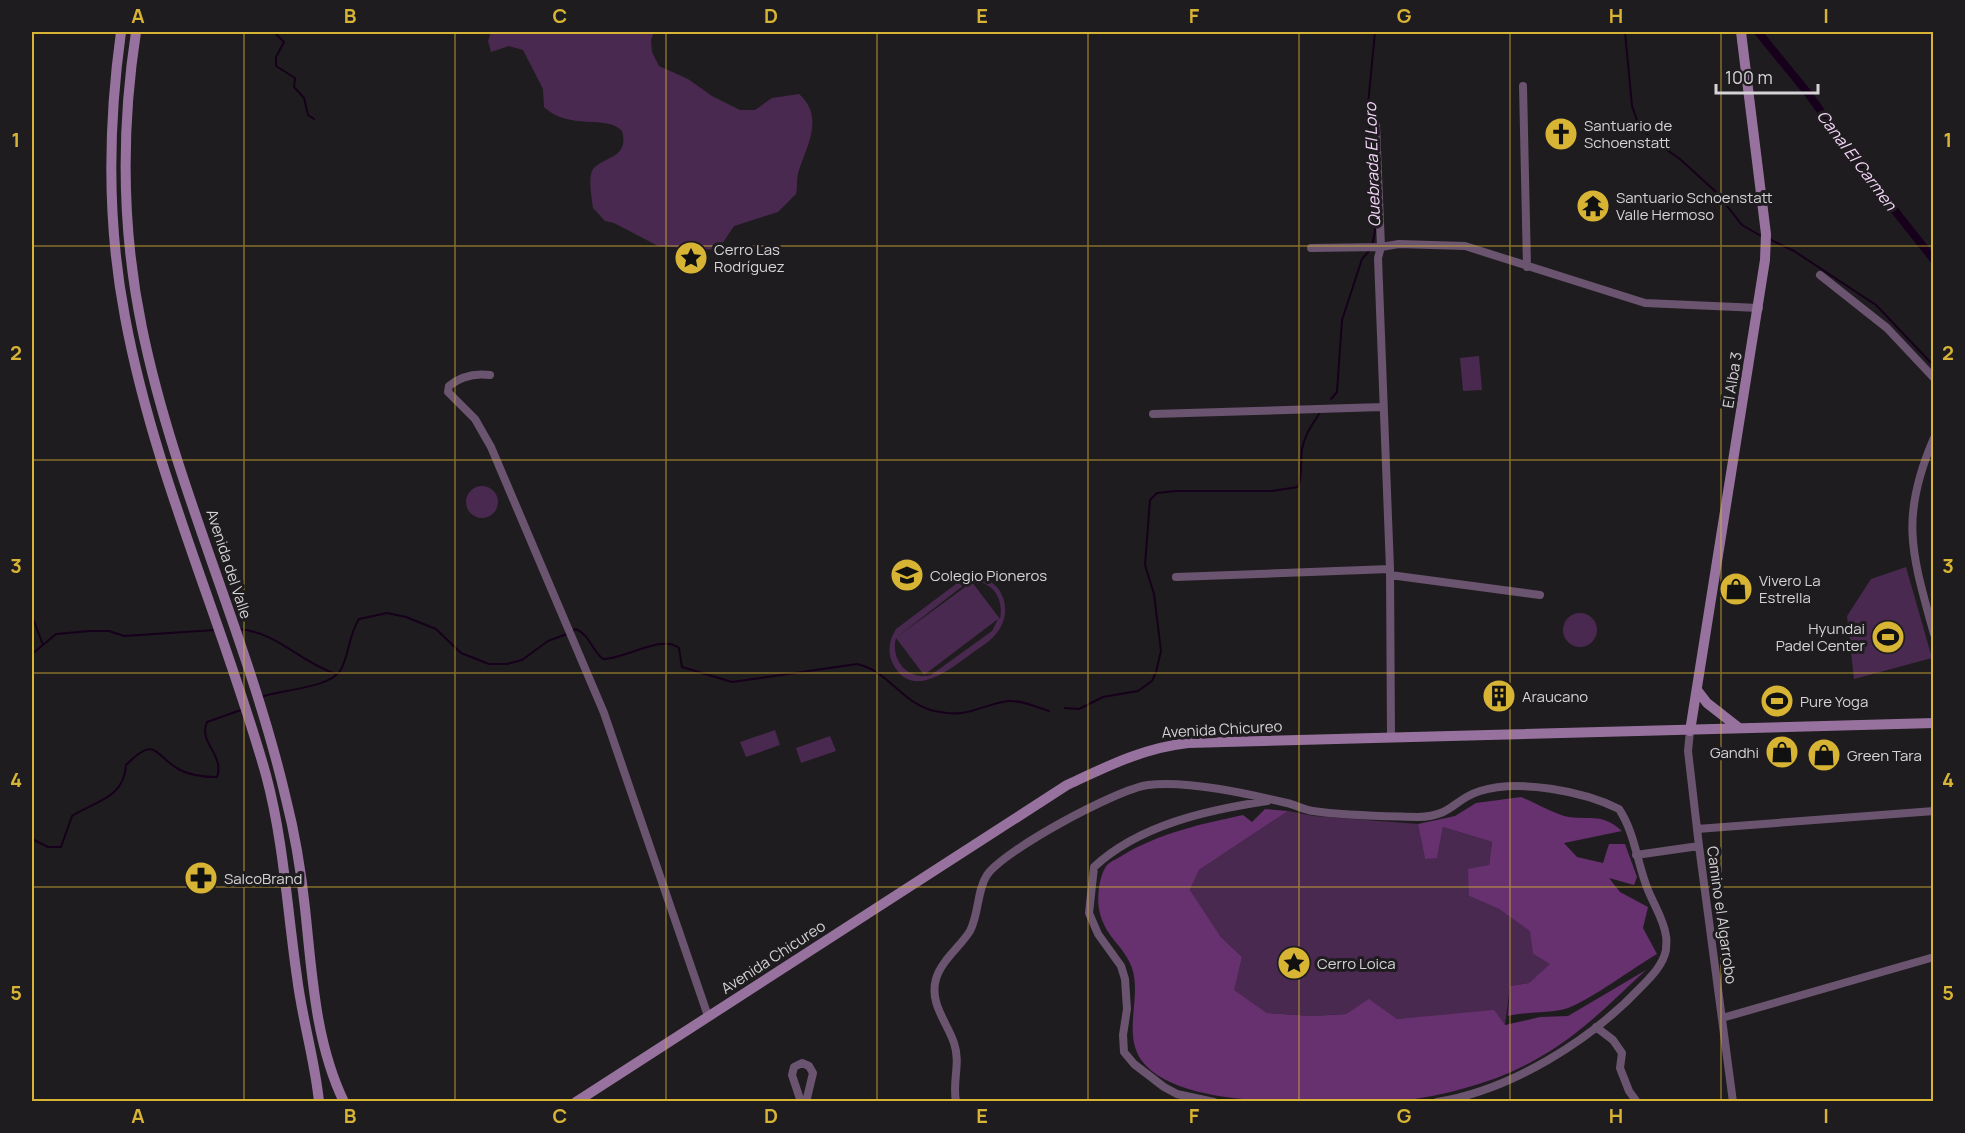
<svg xmlns="http://www.w3.org/2000/svg" width="1965" height="1133" font-family="Manrope,sans-serif">
	<rect width="100%" height="100%" fill="#1f1c1f"/>
	<!-- green -->
	<path fill="#49294f" fill-rule="evenodd" d="M491 32H654L651 40 652 52 659 66 688 79 712 96 740 110H755L772 98 799 94C824 116 808 144 799 170 796 178 798 186 796 194L778 212 734 226 718 250 658 246 614 223 605 221 593 208C592 199 589 184 591 174 595 156 631 162 622 131 607 114 569 131 544 107L543 89 523 50 509 46 491 52 488 41Z
		M1479 356 1482 390 1463 391 1460 358Z
		M466 502a16 16 0 1 1 32 0a16 16 0 1 1-32 0Z
		M1906 567 1932 658 1854 679 1847 616 1871 579Z
		M977 577C1002 580 1013 608 999 630 993 640 980 647 971 654 950 669 912 701 893 664 887 652 889 640 896 629L960 581ZM973 581C994 582 1004 600 1000 619L972 582 897 637 964 585ZM998 619 992 631 931 675C908 681 890 660 896 638L924 675Z
		M1563 630a17 17 0 1 1 34 0a17 17 0 1 1-34 0Z
		M775 730 780 745 746 757 740 742Z
		M830 736 836 751 801 763 796 748Z
		M1288 811 1314 816 1418 824 1425 858H1437L1443 827 1492 842 1489 865 1469 896 1499 909 1531 931 1533 954 1551 964 1529 983 1510 986 1505 1025 1442 1016 1397 1019 1369 1000 1346 1014 1312 1016 1267 1013 1233 990 1242 957 1221 937 1190 890 1199 870Z"/>
	<!-- forest -->
	<path fill="#66316e" d="M1521 797C1534 802 1556 815 1569 817 1592 820 1602 813 1622 831L1564 843 1577 857 1603 863 1609 844H1625L1637 877 1634 885 1609 878 1620 892 1648 907 1643 928 1657 954C1633 968 1592 999 1568 1008 1550 1014 1528 1011 1508 1016L1510 986 1529 983 1550 964 1533 954 1530 931 1499 909 1469 896 1468 869 1489 865 1492 842 1443 827 1437 858 1425 859 1418 824 1455 816 1476 803Z
		M1265 809 1288 811 1199 870 1190 890 1221 937 1242 957 1234 990 1267 1013 1312 1016 1346 1014 1369 999 1397 1019 1494 1010 1505 1025 1540 1017 1568 1016 1646 970C1609 1004 1578 1037 1533 1061 1494 1083 1446 1095 1402 1101 1383 1104 1362 1102 1343 1102 1292 1102 1176 1106 1142 1061 1122 1034 1142 997 1132 968 1124 945 1104 937 1099 909 1097 897 1099 875 1107 865 1111 861 1119 858 1123 855 1160 833 1201 824 1243 815L1252 822Z"/>
	<g fill="none" stroke-linecap="round" stroke-linejoin="round">
		<!-- stream -->
		<path stroke="#16001b" stroke-width="2" d="M274 32 284 42 276 57V66L295 78 294 87 304 98 308 115 314 119
			M1625 32 1632 106 1638 123 1651 139 1680 159 1716 192 1742 225 1761 236
			M1769 239 1794 251 1876 305 1934 366
			M1372 246 1375 231 1368 104 1375 32
			M1331 399 1337 392 1342 320 1362 259 1369 251
			M32 616 43 645 56 634 90 631H109L124 636 215 630
			M239 629C277 632 301 663 336 674
			M572 631 576 629C591 636 591 650 603 659 626 659 661 634 679 648L682 667 732 682 857 664C889 671 902 704 935 711 968 719 980 705 1008 701 1022 700 1036 707 1049 711
			M32 654 43 645
			M261 697C280 690 329 688 340 671 349 657 348 636 359 619L387 613 406 617 436 629 461 653 489 664H507L522 660 548 641 567 634
			M1065 708 1079 709 1103 697 1138 691 1152 681 1156 672 1161 651 1154 594 1145 565 1150 500 1157 493 1176 491H1272L1298 487C1303 474 1300 463 1302 449 1304 436 1312 425 1319 414
			M32 839 48 847H61L72 816C96 801 124 798 126 765 157 734 154 756 180 770 192 776 204 777 217 777 225 755 198 743 207 722L241 710"/>
		<!-- canal -->
		<path stroke="#16001b" stroke-width="8" d="M1758 32 1807 92 1869 178 1934 260"/>
		<!-- street -->
		<path stroke="#6b546f" stroke-width="8" d="M1523 86 1527 267
			M1311 248 1381 247 1376 125
			M1820 275 1887 328 1934 378
			M490 375C475 373 461 376 449 386L448 392 475 419 491 447 604 713 708 1016
			M1153 414 1383 407
			M1934 438C1899 518 1912 554 1934 634
			M1390 575 1540 595
			M1176 577 1390 569
			M1690 731 1688 751 1699 846 1733 1102
			M1391 738 1390 569 1378 258 1381 247 1399 244 1465 246 1645 303 1759 308
			M1697 829 1934 811
			M1636 855 1699 846
			M1722 1018 1934 957
			M1596 1027 1613 1040 1622 1053 1620 1068 1629 1091 1637 1102
			M801 1102 792 1075 794 1067 802 1063 809 1066 813 1073 806 1102
			M956 1102C952 1081 961 1063 954 1043 947 1022 929 1003 936 979 941 961 960 947 970 931 979 914 977 890 987 875 1004 850 1117 789 1148 785 1187 780 1249 794 1287 803 1296 805 1304 810 1313 811 1348 816 1383 816 1418 817 1453 816 1452 800 1480 791 1519 779 1583 791 1619 809 1635 833 1637 863 1648 890 1654 905 1664 920 1666 936 1667 940 1666 946 1666 950 1663 965 1651 977 1641 987 1590 1041 1511 1090 1437 1102
			M1214 1102 1177 1094 1164 1087 1134 1064 1124 1052 1123 1035 1127 1009 1125 979 1121 966 1098 934 1089 913 1094 867C1139 825 1207 810 1267 801"/>
		<!-- secondary -->
		<path stroke="#98729e" stroke-width="10" d="M121 32C108 126 107 223 125 317 154 474 223 622 266 775 284 842 287 909 297 977 302 1019 315 1060 319 1102
			M136 32C121 130 122 231 142 328 175 489 249 639 286 799 295 834 301 871 305 908 312 973 315 1042 344 1102
			M1697 690 1707 703 1739 728
			M1690 731 1765 260 1766 234 1741 32
			M576 1102 1067 785C1108 766 1143 748 1188 743L1934 723"/>
	</g>
	<!-- grid -->
	<path fill="none" stroke="#d8b434" stroke-width="1.5" stroke-opacity="0.55" d="M244 32V1102M455 32V1102M666 32V1102M877 32V1102M1088 32V1102M1299 32V1102M1510 32V1102M1721 32V1102M32 246H1934M32 460H1934M32 673H1934M32 887H1934"/>
	<!-- icons -->
	<defs>
		<g id="church-disc" transform="scale(1.725)"><circle r="9.5" fill="#d8b434" stroke="#1f1c1f"/><path d="M-1.2-6h2.4v3.5h3.3v2.4h-3.3V6h-2.4V-.1h-3.3v-2.4h3.3Z" fill="#111"/></g>
		<g id="temple-disc" transform="scale(1.725)"><circle r="9.5" fill="#d8b434" stroke="#1f1c1f"/><path d="M0-6L5-2H3V0L6.5 2.5H4V6H1.5V3h-3V6H-4V2.5H-6.5L-3 0V-2H-5Z" fill="#111"/></g>
		<g id="sight-disc" transform="scale(1.725)"><circle r="9.5" fill="#d8b434" stroke="#1f1c1f"/><path d="M0-6L1.8-2.2L6-1.7L2.9 1.2L3.7 5.4L0 3.3L-3.7 5.4L-2.9 1.2L-6-1.7L-1.8-2.2Z" fill="#111"/></g>
		<g id="school-disc" transform="scale(1.725)"><circle r="9.5" fill="#d8b434" stroke="#1f1c1f"/><path d="M0-5L7-2L0 1L-7-2ZM-4 1L0 2.5L4 1V4Q0 6-4 4Z" fill="#111"/></g>
		<g id="shop-disc" transform="scale(1.725)"><circle r="9.5" fill="#d8b434" stroke="#1f1c1f"/><path d="M-5-2.5h2.3a2.7 3.5 0 0 1 5.4 0H5L5.5 6h-11ZM-1.5-2.5h3a1.5 2.3 0 0 0-3 0Z" fill="#111"/></g>
		<g id="stadium-disc" transform="scale(1.725)"><circle r="9.5" fill="#d8b434" stroke="#1f1c1f"/><path d="M0-5a6.5 5 0 1 0 0 10a6.5 5 0 1 0 0-10ZM-3.5-1.8h7v3.6h-7Z" fill="#111"/></g>
		<g id="building-disc" transform="scale(1.725)"><circle r="9.5" fill="#d8b434" stroke="#1f1c1f"/><path d="M-4-6H4V6H1V3H-1V6H-4ZM-2.5-4.3h1.7v1.8h-1.7ZM.8-4.3h1.7v1.8H.8ZM-2.5-1h1.7V.8h-1.7ZM.8-1h1.7V.8H.8Z" fill="#111"/></g>
		<g id="pharmacy-disc" transform="scale(1.725)"><circle r="9.5" fill="#d8b434" stroke="#1f1c1f"/><path d="M-2-6h4v4h4v4h-4v4h-4v-4h-4v-4h4Z" fill="#111"/></g>
	</defs>
	<g fill-rule="evenodd">
		<use href="#church-disc" x="1561" y="134"/>
		<use href="#temple-disc" x="1593" y="206"/>
		<use href="#sight-disc" x="691" y="258"/>
		<use href="#school-disc" x="907" y="575"/>
		<use href="#shop-disc" x="1736" y="589"/>
		<use href="#stadium-disc" x="1888" y="637"/>
		<use href="#building-disc" x="1499" y="696"/>
		<use href="#stadium-disc" x="1777" y="701"/>
		<use href="#shop-disc" x="1782" y="752"/>
		<use href="#shop-disc" x="1824" y="755"/>
		<use href="#pharmacy-disc" x="201" y="878"/>
		<use href="#sight-disc" x="1294" y="963"/>
	</g>
	<g text-anchor="middle" dominant-baseline="central" stroke-width="6" stroke-linejoin="round" paint-order="stroke">
		<!-- poi labels -->
		<g font-size="15" fill="#d5d3d5" stroke="#1f1c1f" text-anchor="start">
			<text x="1584" y="125">Santuario de<tspan x="1584" dy="17">Schoenstatt</tspan></text>
			<text x="1616" y="197">Santuario Schoenstatt<tspan x="1616" dy="17">Valle Hermoso</tspan></text>
			<text x="714" y="249">Cerro Las<tspan x="714" dy="17">Rodríguez</tspan></text>
			<text x="930" y="575">Colegio Pioneros</text>
			<text x="1759" y="580">Vivero La<tspan x="1759" dy="17">Estrella</tspan></text>
			<text x="1865" y="628" text-anchor="end">Hyundai<tspan x="1865" dy="17">Padel Center</tspan></text>
			<text x="1522" y="696">Araucano</text>
			<text x="1800" y="701">Pure Yoga</text>
			<text x="1759" y="752" text-anchor="end">Gandhi</text>
			<text x="1847" y="755">Green Tara</text>
			<text x="224" y="878">SalcoBrand</text>
			<text x="1317" y="963">Cerro Loica</text>
		</g>
		<!-- street labels -->
		<g font-size="15" fill="#d5d3d5" stroke="#1f1c1f">
			<text transform="translate(1732 380) rotate(-81)">El Alba 3</text>
			<text transform="translate(229 564) rotate(72)">Avenida del Valle</text>
			<text transform="translate(1222 729) rotate(-3)">Avenida Chicureo</text>
			<text transform="translate(1722 915) rotate(82)">Camino el Algarrobo</text>
			<text transform="translate(773 957) rotate(-33)">Avenida Chicureo</text>
		</g>
		<!-- water labels -->
		<g font-size="16" font-style="italic" fill="#f6d7fb" stroke="#1f1c1f">
			<text transform="translate(1857 160) rotate(53)">Canal El Carmen</text>
			<text transform="translate(1372 165) rotate(-92)">Quebrada El Loro</text>
		</g>
	</g>
	<!-- border -->
	<rect width="1965" height="1133" fill="none" stroke="#1f1c1f" stroke-width="66"/>
	<!-- scale -->
	<path d="M1716 84v9h102v-9" fill="none" stroke="#d5d3d5" stroke-width="3"/>
	<text x="1725" y="84" font-size="18" fill="#d5d3d5" stroke="#1f1c1f" stroke-width="4.5" paint-order="stroke">100 m</text>
	<rect x="33" y="33" width="1899" height="1067" fill="none" stroke="#d8b434" stroke-width="2"/>
	<g font-size="20" text-anchor="middle" font-weight="bold" fill="#d8b434">
		<text x="138" y="23">A</text>
		<text x="350" y="23">B</text>
		<text x="560" y="23">C</text>
		<text x="771" y="23">D</text>
		<text x="982" y="23">E</text>
		<text x="1194" y="23">F</text>
		<text x="1404" y="23">G</text>
		<text x="1616" y="23">H</text>
		<text x="1826" y="23">I</text>
		<text x="16" y="147">1</text>
		<text x="1948" y="147">1</text>
		<text x="16" y="360">2</text>
		<text x="1948" y="360">2</text>
		<text x="16" y="573">3</text>
		<text x="1948" y="573">3</text>
		<text x="16" y="787">4</text>
		<text x="1948" y="787">4</text>
		<text x="16" y="1000">5</text>
		<text x="1948" y="1000">5</text>
		<text x="138" y="1123">A</text>
		<text x="350" y="1123">B</text>
		<text x="560" y="1123">C</text>
		<text x="771" y="1123">D</text>
		<text x="982" y="1123">E</text>
		<text x="1194" y="1123">F</text>
		<text x="1404" y="1123">G</text>
		<text x="1616" y="1123">H</text>
		<text x="1826" y="1123">I</text>
	</g>
</svg>
